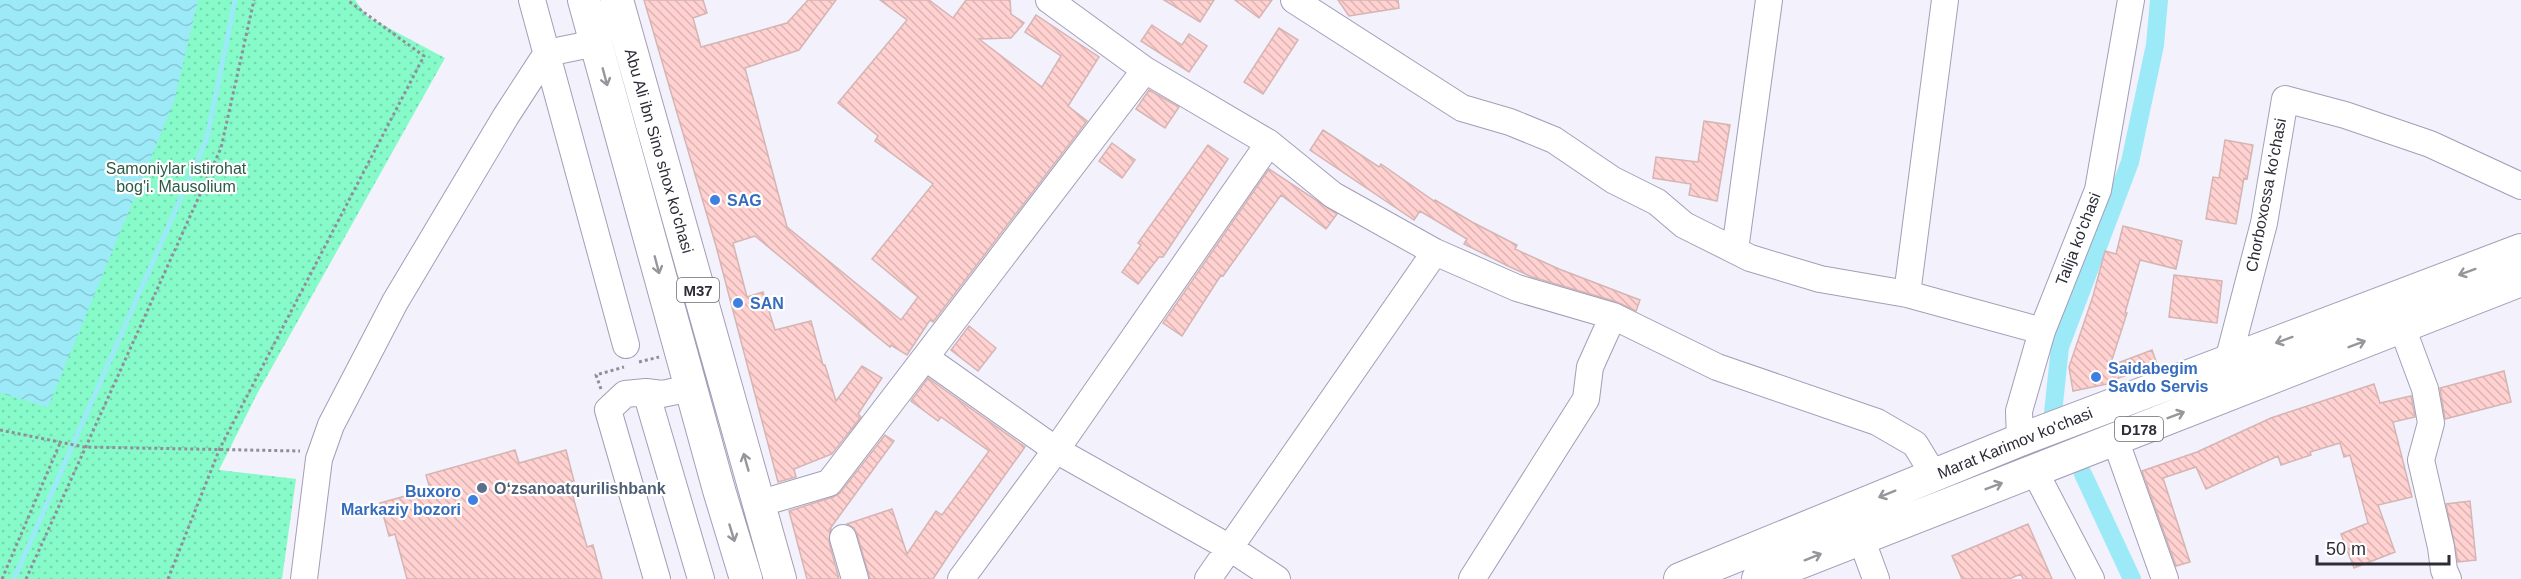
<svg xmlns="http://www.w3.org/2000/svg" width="2521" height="579" font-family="Helvetica,sans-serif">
	<defs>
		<pattern id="park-dots" width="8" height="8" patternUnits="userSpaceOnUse" patternTransform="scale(1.5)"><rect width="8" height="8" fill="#86fbc9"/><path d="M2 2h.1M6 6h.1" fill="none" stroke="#74d7ad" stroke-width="1.8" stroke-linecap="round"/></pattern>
		<pattern id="water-waves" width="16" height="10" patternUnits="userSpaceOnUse" patternTransform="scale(1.5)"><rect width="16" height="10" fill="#9ce9f8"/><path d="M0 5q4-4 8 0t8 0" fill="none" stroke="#87c8d5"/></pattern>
		<pattern id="building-back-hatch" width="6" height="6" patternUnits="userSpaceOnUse" patternTransform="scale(1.5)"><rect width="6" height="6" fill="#ffd1d0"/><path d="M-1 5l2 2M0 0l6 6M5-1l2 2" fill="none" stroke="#dbb4b3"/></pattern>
	</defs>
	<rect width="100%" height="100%" fill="#f3f1fc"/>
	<!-- park -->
	<path fill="url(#park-dots)" d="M0 0H355L368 17 445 58 257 394 219 470 296 479 282 579H0Z"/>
	<!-- water -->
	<path fill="url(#water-waves)" d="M0 0H198L174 102 48 407 0 393Z"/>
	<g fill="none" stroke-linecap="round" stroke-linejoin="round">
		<!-- stream -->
		<path stroke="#9ce9f8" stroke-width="5" d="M14 579 207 138 235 0"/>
		<!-- canal -->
		<path stroke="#9ce9f8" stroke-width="18" d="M2053 413 2060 347 2130 162 2155 45 2159 0
			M2083 474 2132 579"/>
	</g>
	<!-- building -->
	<path fill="url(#building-back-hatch)" stroke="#d5b5b4" stroke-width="1.5" d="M644 0H703L707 13 693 18 701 47 787 23 808 0H836L799 50 745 68 787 227 901 320 918 297 872 259 933 184 875 141 878 136 838 103 907 20 880 0H929L953 18 966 0H1010L1011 14 1024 23 1011 38 979 39 1042 87 1061 56 1025 32 1036 15 1099 57 1068 106 1087 121 933 322 930 320 907 355 891 345 890 347 755 236 733 243 747 297 763 292 775 330 811 321 823 365H825L836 401 862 366 882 378 858 414 861 417 832 454 794 469 796 477 778 482 716 246Z
		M1164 0H1214L1200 22Z
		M1235 0H1272L1259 18Z
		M1338 0H1398L1399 8 1349 16Z
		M1152 25 1182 45 1189 34 1207 46 1189 72 1141 41Z
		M1279 28 1298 40 1263 94 1244 82Z
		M1149 90 1179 107 1165 128 1136 109Z
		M1704 121 1730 125 1717 201 1689 195 1691 184 1653 178 1656 157 1698 162Z
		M1323 130 1379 167 1381 164 1434 201 1435 200 1472 222 1517 245 1515 249 1559 269 1640 300 1636 311 1617 302 1532 277 1508 266 1464 244 1467 239 1420 211 1414 220 1310 150Z
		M2225 140 2253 145 2247 179 2244 178 2236 224 2206 219 2213 177 2219 178Z
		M1112 143 1135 160 1122 178 1099 161Z
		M1208 145 1228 159 1163 257H1159L1138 284 1122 272 1141 245 1138 243Z
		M1269 169 1337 214 1326 229 1281 195 1223 276 1221 275 1182 336 1163 323Z
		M2123 226 2182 241 2176 269 2140 260 2125 313H2127L2110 366 2152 350 2157 364 2116 379 2117 382 2073 391 2069 367 2093 296 2105 251 2116 254Z
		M2174 275 2222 281 2217 323 2169 317Z
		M969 326 996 348 978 371 951 350Z
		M2504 371 2511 402 2445 419 2440 388Z
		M928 378 1025 447 960 538 933 579H870L857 534 854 528 847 524 892 509 907 554 936 511 942 515 989 451 941 417 938 421 911 401Z
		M2374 384 2380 403 2411 396 2415 417 2393 422 2412 497 2378 505 2395 552 2354 568 2341 534 2368 523 2350 455 2344 457 2340 443 2310 452 2311 455 2281 465 2278 456 2206 489 2196 467 2163 478 2190 562 2176 566 2142 471 2197 452 2271 418Z
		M885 435 894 441 829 530 831 529 829 542 839 579H807L789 511 833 497 840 493Z
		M515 450 519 463 566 450 574 481 569 482 587 547 593 545 602 579H407L395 534 389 536 380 503 430 489 426 475Z
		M2470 501 2476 560 2458 562 2446 504Z
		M2028 524 2052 579H2023L2021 574 2009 579H1962L1952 556Z"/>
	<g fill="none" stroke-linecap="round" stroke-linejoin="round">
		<!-- minor casing -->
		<g stroke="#a39eb7" stroke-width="28">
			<path id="minor" d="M532 0 626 345
				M1049 0 1145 70 1269 143 1333 195 1435 252 1517 288 1613 316 1717 367 1877 422 1915 444 1934 475
				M1294 0 1462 108 1510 122 1554 140 1613 180 1657 202 1684 225 1750 258 1820 279 1907 294 2042 331
				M1735 250 1769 0
				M1907 294 1945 0
				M2402 327 2425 389 2431 423 2421 460 2441 547 2444 570 2448 579
				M926 358 1056 450 1230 548 1277 579
				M2228 361 2264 223 2285 99 2345 115 2430 144 2521 186
				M646 392 701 579
				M2115 439 2165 579
				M2020 440 2019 411 2042 331 2098 190 2131 0
				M2034 470 2091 579
				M758 504 829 483 1145 70
				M843 538 855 579
				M1861 538 1876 579
				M304 579 319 459 331 425 395 302 506 116 547 53 596 43
				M657 579 608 410 625 394 646 392 662 394 691 388
				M961 579 1056 450 1269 143
				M1208 579 1435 252
				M1472 579 1586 399 1590 367 1613 316"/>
		</g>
		<!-- major casing -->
		<g stroke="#a39eb7" stroke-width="34">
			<path id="major" d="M584 0 719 490 746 579
				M617 0 780 579
				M1680 579 2020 440 2521 250
				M1758 579 2521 280"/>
		</g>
		<!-- path -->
		<path stroke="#908e99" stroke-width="3" stroke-dasharray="3 3" stroke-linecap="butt" d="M639 362 659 357
			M601 389 596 375 624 367
			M0 430 84 447 300 451
			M2 579 60 443
			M26 579 221 148 254 0
			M168 579 220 448 424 56 347 0"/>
		<!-- minor -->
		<use href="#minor" stroke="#fff" stroke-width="26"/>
		<!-- major -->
		<use href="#major" stroke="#fff" stroke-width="32"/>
	</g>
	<!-- one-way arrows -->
	<defs><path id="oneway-shaft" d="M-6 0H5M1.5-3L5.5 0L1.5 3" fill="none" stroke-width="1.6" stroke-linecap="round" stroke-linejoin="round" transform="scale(1.5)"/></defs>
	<g stroke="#96969b">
		<use href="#oneway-shaft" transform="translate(605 77) rotate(75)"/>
		<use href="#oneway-shaft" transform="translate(657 265) rotate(75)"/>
		<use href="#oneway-shaft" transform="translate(2467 272) rotate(160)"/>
		<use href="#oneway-shaft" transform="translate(2284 340) rotate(160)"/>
		<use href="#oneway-shaft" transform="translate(2357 344) rotate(-21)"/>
		<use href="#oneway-shaft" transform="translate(2176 415) rotate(-21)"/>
		<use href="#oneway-shaft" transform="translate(746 462) rotate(-106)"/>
		<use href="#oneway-shaft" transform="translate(1994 486) rotate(-21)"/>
		<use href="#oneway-shaft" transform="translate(1887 494) rotate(158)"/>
		<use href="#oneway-shaft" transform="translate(732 533) rotate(73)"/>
		<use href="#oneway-shaft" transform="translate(1813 557) rotate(-22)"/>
	</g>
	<!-- markers -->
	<g fill="#3f7fe0" stroke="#fff" stroke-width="2">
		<circle cx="715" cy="200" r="6"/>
		<circle cx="738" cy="303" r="6"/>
		<circle cx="2096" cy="377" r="6"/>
		<circle cx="473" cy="500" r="6"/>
	</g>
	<circle fill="#5c6f8a" stroke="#fff" stroke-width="2" cx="482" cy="488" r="6"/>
	<g text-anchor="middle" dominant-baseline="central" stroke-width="4.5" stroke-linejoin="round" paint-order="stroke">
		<!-- shield labels -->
		<g fill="#fff" stroke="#6d6b73" stroke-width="1.5">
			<rect x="677" y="278" width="42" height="24" rx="4.5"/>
			<rect x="2115" y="417" width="48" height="24" rx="4.5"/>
		</g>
		<g font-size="15" font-weight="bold" fill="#2e2c37">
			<text x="698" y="290">M37</text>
			<text x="2139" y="429">D178</text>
		</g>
		<!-- street labels -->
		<g font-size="16" fill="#2e2c37" stroke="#fff">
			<text transform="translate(659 151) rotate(74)">Abu Ali ibn Sino shox ko'chasi</text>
			<text transform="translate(2266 195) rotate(-79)">Chorboxossa ko'chasi</text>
			<text transform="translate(2078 239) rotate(-69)">Talija ko'chasi</text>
			<text transform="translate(2015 443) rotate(-22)">Marat Karimov ko'chasi</text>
		</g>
		<!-- park labels -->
		<g font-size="16" fill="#2a5b47" stroke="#fff">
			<text x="176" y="168">Samoniylar istirohat<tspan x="176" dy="18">bog'i. Mausolium</tspan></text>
		</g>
		<!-- shop labels -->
		<g font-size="16" font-weight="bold" fill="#366cbe" stroke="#fff" text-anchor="start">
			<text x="727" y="200">SAG</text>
			<text x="750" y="303">SAN</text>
			<text x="2108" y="368">Saidabegim<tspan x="2108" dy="18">Savdo Servis</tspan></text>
			<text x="461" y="491" text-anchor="end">Buxoro<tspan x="461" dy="18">Markaziy bozori</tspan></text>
		</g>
		<!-- service labels -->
		<g font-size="16" font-weight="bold" fill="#4e5e75" stroke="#fff" text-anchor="start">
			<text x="494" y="488">Oʻzsanoatqurilishbank</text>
		</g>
	</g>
	<!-- scale -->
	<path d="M2317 555v9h132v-9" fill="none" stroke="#2e2c37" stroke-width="3"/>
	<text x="2326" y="555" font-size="18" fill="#2e2c37" stroke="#ffffff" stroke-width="4.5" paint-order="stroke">50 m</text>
</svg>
